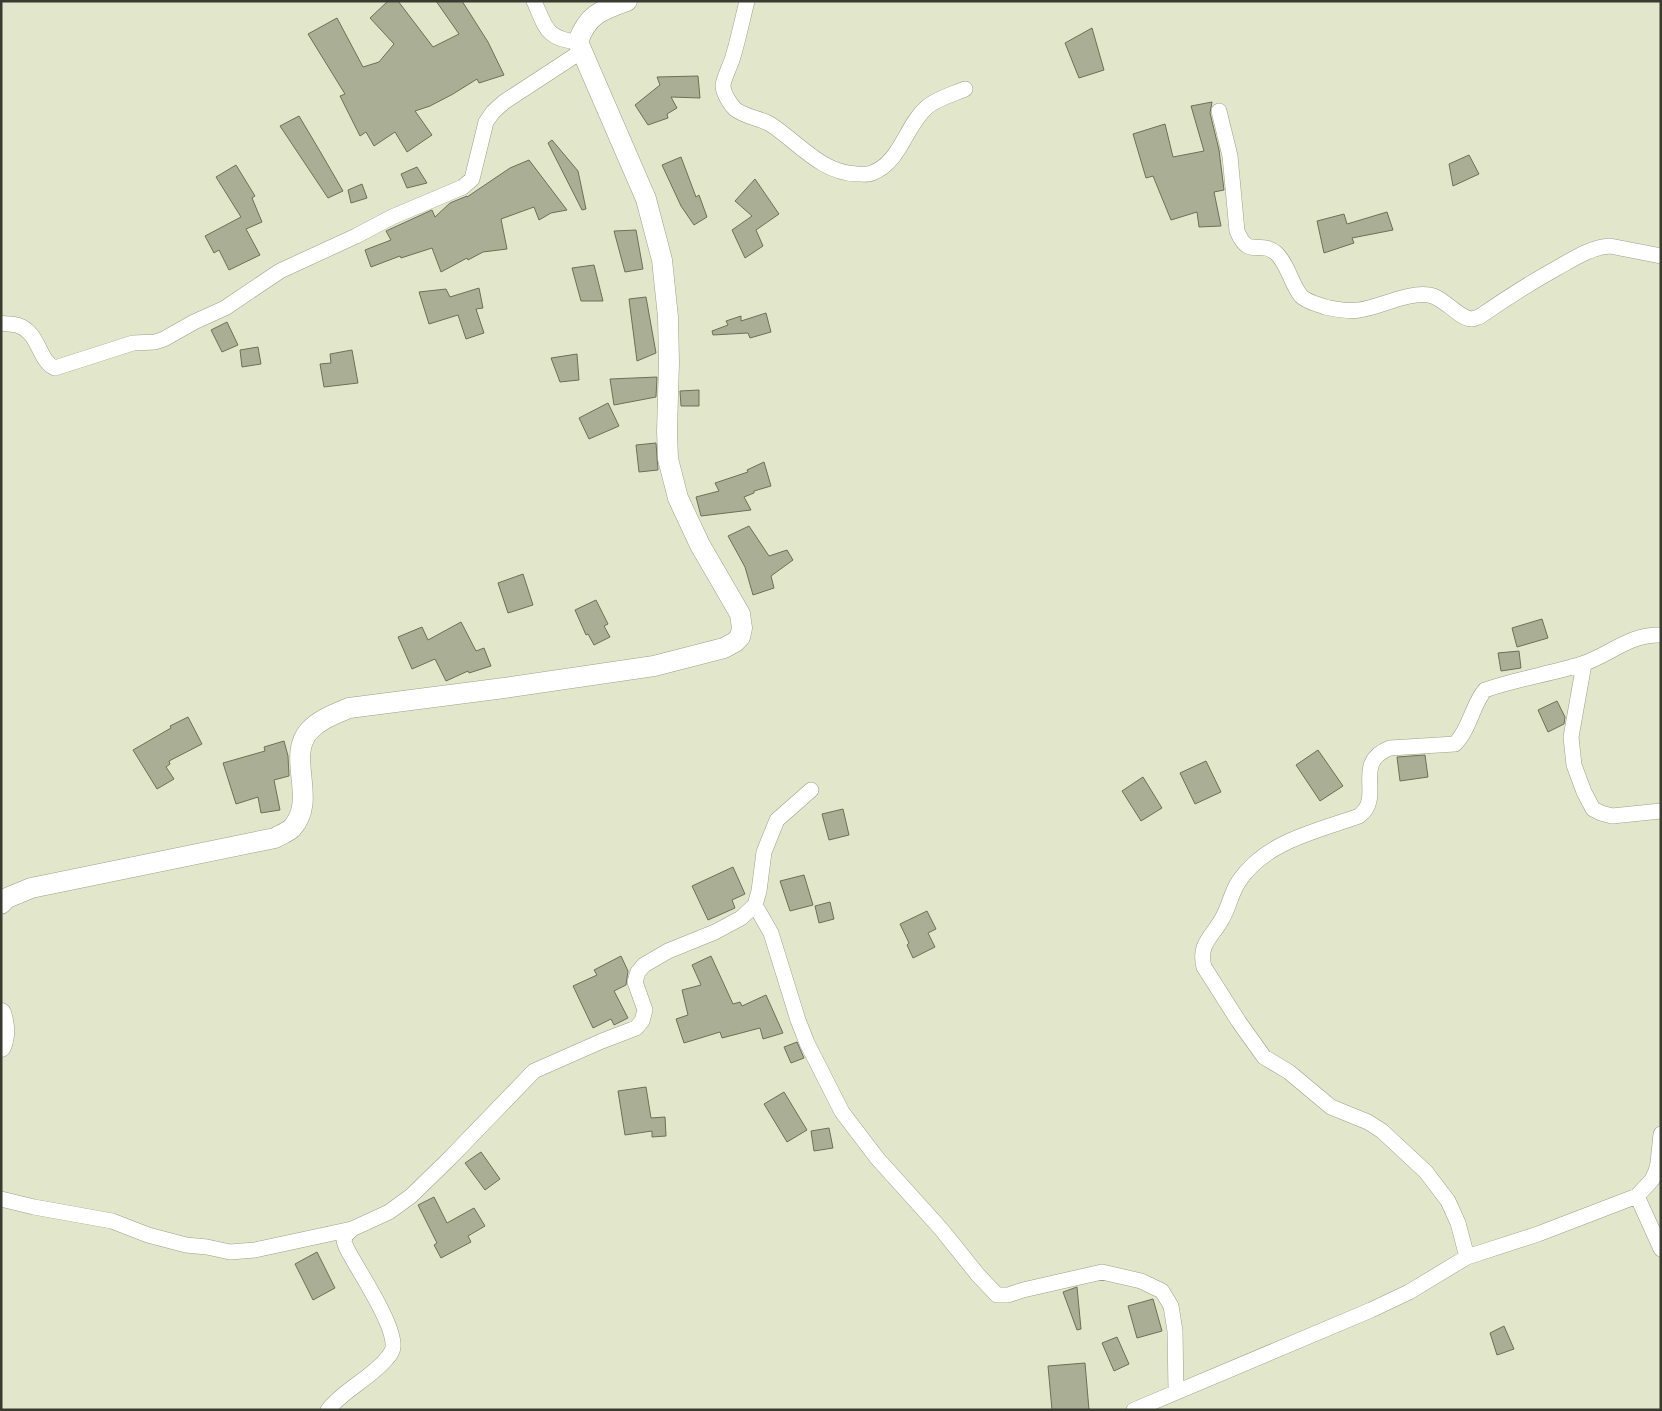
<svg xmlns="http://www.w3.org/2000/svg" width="1662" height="1411" font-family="'PT Sans',sans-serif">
	<rect width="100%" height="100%" fill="#e2e7cc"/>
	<!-- building -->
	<path fill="#a9ae94" stroke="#6c7058" d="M388 1H398L433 47 459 34 436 1H462L488 42 504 75 479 83 477 79 453 94 430 106 415 111 432 135 407 152 395 132 374 146 366 132 360 136 340 96 345 94 308 34 337 18 363 67 379 62 394 44 370 18Z
		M1092 28 1104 70 1079 78 1065 43Z
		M698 76 700 98 671 97 677 108 667 114 668 118 648 125 635 105 660 85 657 77Z
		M1212 102 1210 113 1219 150 1224 190 1214 192 1221 226 1199 227 1197 212 1171 220 1153 176 1146 178 1133 134 1165 124 1173 157 1204 151 1191 106Z
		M299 116 321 153 343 191 328 198 280 126Z
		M552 140 578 171 586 209 582 210 548 143Z
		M1469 155 1479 174 1453 186 1449 164Z
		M681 157 696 197 699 195 707 217 694 225 681 206 662 165Z
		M529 160 567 210 551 213 539 220 534 207 501 219 507 249 483 252 468 260 467 258 441 272 432 248 401 258 400 256 371 267 365 250 391 240 386 231 432 210 435 217 450 203 467 196V197L510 168Z
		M236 165 255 196 252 198 262 222 246 229 260 255 229 270 219 250 214 253 205 236 241 217 216 177Z
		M417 167 427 183 407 188 401 174Z
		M755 179 779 214 756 230 763 246 745 258 732 230 752 216 735 201Z
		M362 184 367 198 351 203 348 190Z
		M1387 212 1393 230 1352 238 1354 243 1324 253 1317 221 1344 214 1347 224Z
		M636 230 643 269 625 272 614 231Z
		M594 265 603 301H581L572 268Z
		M479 288 483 308 476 309 484 333 466 339 458 315 429 324 419 292 446 289 450 297Z
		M646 297 656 353 637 361 629 299Z
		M766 313 771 332 750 338 748 333 713 335 712 331 728 325 726 321 741 316V321Z
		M227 322 238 345 222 352 211 330Z
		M258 347 261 364 242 367 240 350Z
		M352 350 358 383 324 387 320 364 331 363 330 354Z
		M577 354 579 380 560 382 551 358Z
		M657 377 656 397 614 405 610 379Z
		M699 390V406H681L680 391Z
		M608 403 619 426 589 439 579 418Z
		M656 443 658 470 639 472 636 445Z
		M764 462 771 486 754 491V493L744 497 751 510 701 516 696 497 719 491 715 483 748 472 747 470Z
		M749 526 769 556 787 550 793 560 771 576 774 588 753 595 745 567 728 536Z
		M523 574 533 605 508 613 498 583Z
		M596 600 608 624 604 626 610 637 594 645 588 634 586 635 575 610Z
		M1542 619 1548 638 1517 647 1512 628Z
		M461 622 476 651 484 648 491 666 469 673 468 671 446 681 435 659 412 669 398 637 422 627 428 640Z
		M1519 651 1521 668 1501 671 1498 653Z
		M1557 701 1565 717 1564 724 1548 732 1538 710Z
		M188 717 202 744 169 761 170 764 166 767 174 779 157 789 133 750 171 728 170 726Z
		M284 741 288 756 289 776 274 780 280 810 261 813 258 797 236 804 223 763 265 751 264 747Z
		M1318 750 1343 786 1320 801 1296 765Z
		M1425 755 1428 777 1400 781 1397 757Z
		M1206 761 1221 792 1195 804 1180 773Z
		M1143 777 1162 808 1141 821 1122 791Z
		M843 809 849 835 829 840 822 814Z
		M733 867 745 894 732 900 735 908 708 920 692 886Z
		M804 875 813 905 790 911 780 881Z
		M830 902 834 919 819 923 815 906Z
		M927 911 936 929 928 933 935 947 913 958 907 945 909 943 900 924Z
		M621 956 628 971 626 985 614 991 628 1018 614 1025 611 1019 593 1028 573 986 597 975 594 970Z
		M711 956 733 1004 740 1002 742 1006 766 995 783 1033 763 1039 760 1028 722 1038 720 1032 684 1043 676 1019 688 1015 682 990 701 985 692 965Z
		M797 1042 804 1058 791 1063 784 1047Z
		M646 1087 651 1118 665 1117 666 1136 652 1137V1131L625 1135 618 1091Z
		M784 1092 807 1130 787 1142 764 1104Z
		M829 1128 833 1148 814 1151 811 1131Z
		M481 1152 500 1179 485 1190 465 1163Z
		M434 1197 447 1223 474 1208 485 1226 468 1236 471 1242 441 1258 434 1245 437 1243 418 1205Z
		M317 1252 335 1288 313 1300 295 1264Z
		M1077 1287 1081 1329 1077 1330 1063 1292Z
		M1153 1299 1162 1331 1137 1338 1128 1306Z
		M1504 1326 1514 1349 1497 1355 1490 1333Z
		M1117 1337 1129 1364 1114 1371 1102 1343Z
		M1085 1363 1089 1410H1052L1048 1366Z"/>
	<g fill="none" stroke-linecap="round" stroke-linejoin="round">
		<!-- street casing -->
		<g stroke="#9ca087" stroke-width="16">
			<path id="street" d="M534 1C546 28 546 39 578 42
				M747 1C742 21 738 41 732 60 729 68 724 78 723 85 723 93 730 104 735 109 745 117 759 118 770 124 798 142 821 173 857 174 862 174 868 175 872 173 901 162 905 126 927 107 936 99 953 94 965 89
				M1219 111 1230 156 1237 231C1249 260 1259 239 1276 253 1288 264 1291 284 1301 296 1307 302 1317 304 1325 307 1336 309 1347 312 1359 310 1380 307 1407 292 1429 295 1444 297 1459 319 1472 319 1474 319 1476 317 1479 317 1505 299 1530 283 1557 268 1573 259 1591 247 1610 246L1661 256
				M1 323C6 324 12 324 17 325 40 332 38 361 55 368L133 343 155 342 164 339 194 322 225 308 280 271 356 236 392 217 463 187 472 179 486 122 493 112 504 102 582 51
				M1584 664 1571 737 1574 765 1584 792 1593 809 1601 813 1612 816 1661 811
				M755 905 771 933 798 1020 807 1043 842 1112 877 1158 941 1229 978 1275 997 1295H1008L1023 1290 1102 1272 1141 1281 1162 1291 1171 1306 1175 1331 1176 1391
				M1637 1196 1661 1249
				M1 1199 34 1207 112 1221 148 1235 186 1245 207 1247 230 1252 255 1250 352 1229
				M1467 1257 1458 1223 1448 1201 1426 1172 1382 1131 1368 1122 1331 1107 1289 1072 1264 1057 1239 1022 1204 967C1198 944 1212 937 1222 919 1229 907 1231 893 1239 881 1266 841 1317 831 1359 816 1385 797 1351 763 1390 748L1455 744C1470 729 1473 703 1485 690 1516 679 1550 674 1582 664 1610 655 1629 634 1661 635
				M328 1410C344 1389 372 1378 388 1357 390 1355 393 1350 393 1347 395 1324 357 1269 346 1247L344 1241 346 1235 352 1229 389 1212 411 1196 450 1158 534 1071 602 1041 636 1028 642 1021 645 1010 635 982 638 972 644 965 668 951 715 932 741 918 755 905 759 891 764 852 777 820 811 790
				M1134 1410 1371 1310 1409 1292 1467 1257 1538 1234 1637 1196 1652 1180 1656 1171 1658 1163 1661 1134"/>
		</g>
		<!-- secondary casing -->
		<g stroke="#9ca087" stroke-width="21">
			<path id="secondary" d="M1 904 7 898 31 888 275 838C280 835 288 832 292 828 318 800 286 757 309 731 320 719 335 714 349 708L504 688 654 666 724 648 735 642 740 637 742 628 740 614 700 545 678 498 668 459 667 431 669 362 668 317 662 260 646 199 578 42C587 15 601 10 627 1
				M1 1013C5 1025 6 1035 1 1047"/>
		</g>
		<!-- street -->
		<use href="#street" stroke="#fff" stroke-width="15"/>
		<!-- secondary -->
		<use href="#secondary" stroke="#fff" stroke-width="20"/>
	</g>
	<!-- border -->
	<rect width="1662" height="1411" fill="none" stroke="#393b30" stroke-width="5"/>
</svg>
